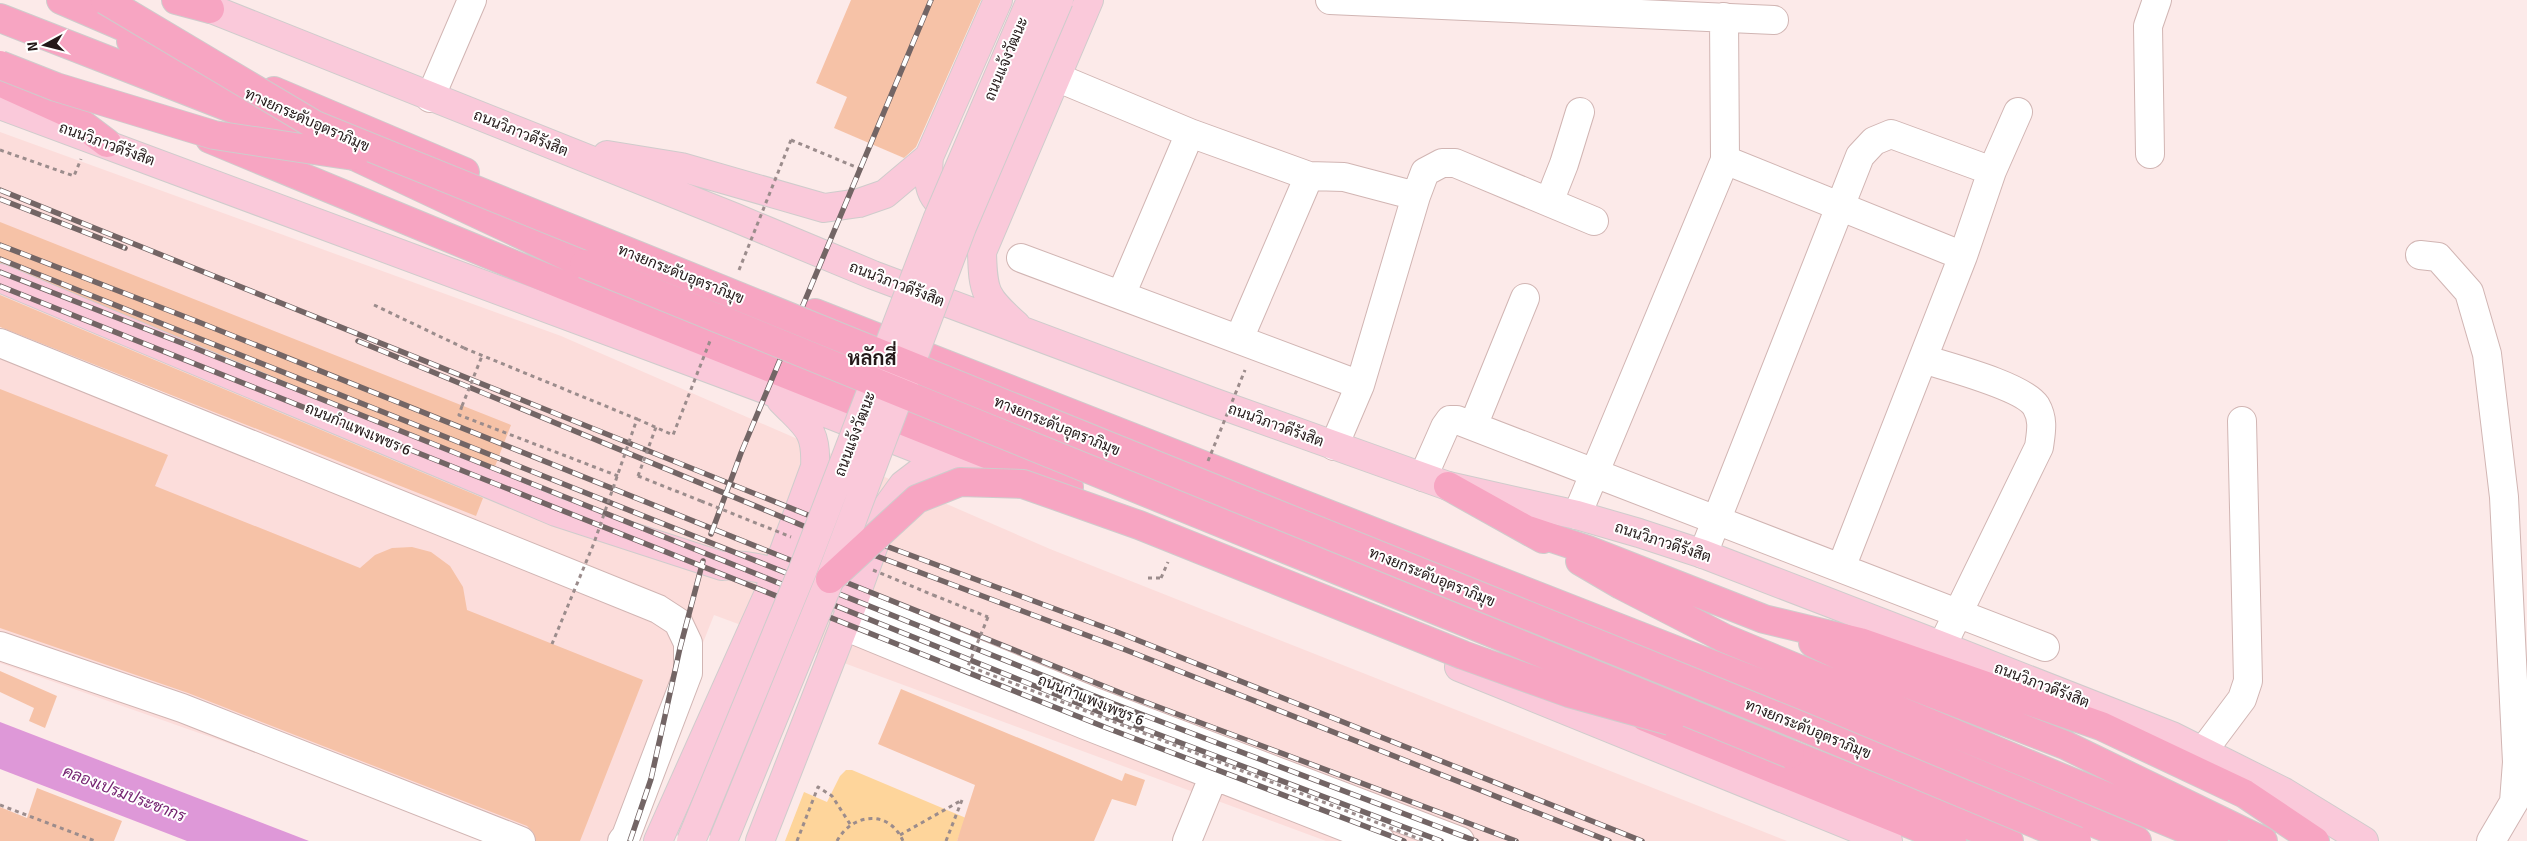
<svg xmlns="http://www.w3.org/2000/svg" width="2527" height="841" font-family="Signika,Sarabun,sans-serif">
	<rect width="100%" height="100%" fill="#fceae9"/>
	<!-- built -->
	<path fill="#fcdddb" d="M0 132 561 336 1050 549 1787 841H1326L714 615 624 841H506L0 663V333L497 533 0 323Z"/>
	<!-- green -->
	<path fill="#fed59b" d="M846 770H852L966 818 957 841H785L804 792 827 802 840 776Z"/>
	<!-- water -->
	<path fill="#de98d8" d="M0 722 309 841H187L0 769Z"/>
	<!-- building -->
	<path fill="#f6c2a7" d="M851 0H981L916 147 904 158 834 128 847 97 816 83Z
		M0 222 511 425 494 469 0 263Z
		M0 295 483 498 476 516 0 327Z
		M0 389 168 455 155 486 360 568 375 555 392 548 412 547 431 552 450 566 463 587 467 610 643 680 580 841H536L533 832 527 826 188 693 0 628Z
		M0 671 57 696 45 728 29 721 34 708 0 692Z
		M901 689 1122 781 1125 773 1145 780 1136 806 1112 799 1094 841H957L975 785 878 744Z
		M37 788 122 821 114 841H0V807L27 818Z"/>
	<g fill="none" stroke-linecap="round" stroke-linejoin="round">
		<!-- minor casing -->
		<g stroke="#d1b5b3" stroke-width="30">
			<path id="minor" d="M1330 0 1774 20
				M1056 77 1190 133 1309 176
				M430 98 472 0
				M2150 154 2148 26 2157 0
				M1725 160 1963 256
				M1549 202 1564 164 1580 112
				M2420 255 2438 257 2469 292 2487 354 2504 497 2517 762 2514 802 2491 841
				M1021 258 1360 385
				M1121 295 1190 133
				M1239 339 1309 176 1344 177 1416 196
				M0 343 658 609 678 622 688 643V673L626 836 622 841
				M1923 359C1948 367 2023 386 2036 406 2044 420 2041 432 2039 447L1942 646
				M1473 426 1525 298
				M1334 446 1360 385 1416 196 1425 172 1442 163H1455L1594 221
				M1423 477 1445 427 1450 420H1457L2045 647
				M1577 515 1725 160 1724 17
				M1703 554 1860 156 1874 141 1891 134 1992 171
				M1841 568 1963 256 1992 171 2018 112
				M853 603 1092 701 1460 841
				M844 626 1085 725 1381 841
				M0 646 182 708 521 841
				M2203 751 2242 699 2248 681 2242 421
				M1187 841 1214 775"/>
		</g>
		<!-- major casing -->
		<g stroke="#cfcccc" stroke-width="30">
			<path id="major" d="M189 0 736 218 873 275 1213 402 1448 486 1577 515 1639 533 1703 554 1942 646 2172 736 2284 792 2364 841
				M0 105 775 393 1002 482
				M607 155 681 167 824 208 859 203 885 194 929 157 998 0
				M929 157C926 188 931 204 962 216
				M0 278 556 512 722 566C762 560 815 589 853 603
				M1016 325C985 297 983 293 982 252L1089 0
				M1459 667 1888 841
				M658 841 768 595 815 467C817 429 806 426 781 400
				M760 841 853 603 875 542 882 514 903 485 920 472 954 462"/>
		</g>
		<!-- highway casing -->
		<g stroke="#cfcccc" stroke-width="30">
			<path id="highway" d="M61 0 154 40
				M176 0 210 9
				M0 18 354 156 584 264
				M131 41 233 87
				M0 82 66 112 107 143
				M274 91 465 172
				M210 139 563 285 1069 487
				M815 313 1808 702 2137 841
				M1448 486 1543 539
				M1528 530 1588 550 1764 619 1860 642 2101 726 2245 794 2315 841
				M1580 561 1621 585 1724 638 2214 841
				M1813 643 1862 666 2065 745 2263 841
				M1645 717 1952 841
				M1790 754 2009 841"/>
		</g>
		<!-- path -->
		<path stroke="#9b8c8c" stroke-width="3" stroke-dasharray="4 4" stroke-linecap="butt" d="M791 140 858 168
			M0 150 74 176 81 159
			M374 305 464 348
			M462 406 459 415 618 476
			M638 476 701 501
			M1148 578H1161
			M933 595 988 617
			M0 805 95 841
			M900 835 962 800
			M797 841 818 787 832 796 850 824
			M837 841C852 813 889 809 903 841
			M946 841 962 800"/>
		<!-- minor -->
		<use href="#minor" stroke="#fff" stroke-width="28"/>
		<!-- major -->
		<use href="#major" stroke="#fac9da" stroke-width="28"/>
		<!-- highway -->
		<use href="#highway" stroke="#f7a5c2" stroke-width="28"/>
		<!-- rail casing -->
		<g stroke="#736565" stroke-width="5.5">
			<path id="rail" d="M0 190 875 542 1117 632 1642 841
				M0 199 125 248
				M0 245 196 321 1121 693 1516 841
				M0 259 1117 705 1476 841
				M0 272 187 345 1112 717 1441 841
				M0 286 1107 728 1404 841
				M358 341 871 554 1126 650 1609 841
				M711 534 741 453 931 0
				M630 841 651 779 680 648 703 561"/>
		</g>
		<!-- rail -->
		<use href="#rail" stroke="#fff" stroke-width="4" stroke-dasharray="11" stroke-linecap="butt"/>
		<!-- major-bridge casing -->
		<g stroke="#cfcccc" stroke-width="30" stroke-linecap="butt">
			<path id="major-bridge" d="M691 841 802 572 937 220 1031 0
				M723 841 830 579 962 227 1059 0"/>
		</g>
		<!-- highway-bridge casing -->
		<g stroke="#cfcccc" stroke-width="30" stroke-linecap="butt">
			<path id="highway-bridge" d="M105 0 315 125 1801 726 2077 841
				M0 65 56 87 214 135 354 156
				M584 264 1790 754
				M830 579 917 499 960 482 1023 484 1139 525 1463 655 1569 693 1670 721"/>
		</g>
		<!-- path-bridge -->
		<path stroke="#9b8c8c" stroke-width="3" stroke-dasharray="4 4" stroke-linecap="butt" d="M739 270 791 140
			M464 348 637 419 594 543 552 644
			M462 406 482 356
			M637 419 673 435 710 341
			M1208 461 1245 370
			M638 476 656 427
			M701 501 791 537
			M873 570 933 595
			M1161 578 1168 562
			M988 617 968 666 1425 841"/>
		<!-- major-bridge -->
		<use href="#major-bridge" stroke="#fac9da" stroke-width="28"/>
		<!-- highway-bridge -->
		<use href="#highway-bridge" stroke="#f7a5c2" stroke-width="28"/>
	</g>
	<g text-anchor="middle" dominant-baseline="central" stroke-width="4" stroke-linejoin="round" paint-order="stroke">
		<!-- street labels -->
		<g font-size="15" fill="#241919" stroke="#fff">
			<text transform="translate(1006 59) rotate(-67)">ถนนแจ้งวัฒนะ</text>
			<text transform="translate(307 120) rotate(24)">ทางยกระดับอุตราภิมุข</text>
			<text transform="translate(521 133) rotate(22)">ถนนวิภาวดีรังสิต</text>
			<text transform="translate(107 144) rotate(20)">ถนนวิภาวดีรังสิต</text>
			<text transform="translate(681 274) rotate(22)">ทางยกระดับอุตราภิมุข</text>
			<text transform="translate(897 284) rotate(21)">ถนนวิภาวดีรังสิต</text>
			<text transform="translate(1276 425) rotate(20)">ถนนวิภาวดีรังสิต</text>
			<text transform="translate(1057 426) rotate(22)">ทางยกระดับอุตราภิมุข</text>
			<text transform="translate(358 429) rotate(23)">ถนนกำแพงเพชร 6</text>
			<text transform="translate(855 434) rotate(-69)">ถนนแจ้งวัฒนะ</text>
			<text transform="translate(1663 542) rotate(18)">ถนนวิภาวดีรังสิต</text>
			<text transform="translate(1432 577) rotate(22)">ทางยกระดับอุตราภิมุข</text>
			<text transform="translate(2042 685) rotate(21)">ถนนวิภาวดีรังสิต</text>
			<text transform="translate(1091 700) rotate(22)">ถนนกำแพงเพชร 6</text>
			<text transform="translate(1808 729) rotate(22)">ทางยกระดับอุตราภิมุข</text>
		</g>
		<!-- water labels -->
		<g font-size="16" font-style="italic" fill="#752471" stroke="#fff">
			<text transform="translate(124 794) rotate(21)">คลองเปรมประชากร</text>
		</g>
		<!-- district labels -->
		<g font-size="20" font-weight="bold" fill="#241919" stroke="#fff">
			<text x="872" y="358">หลักสี่</text>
		</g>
	</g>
	<!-- north arrow -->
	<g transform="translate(45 45) rotate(263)" stroke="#ffffff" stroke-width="4" paint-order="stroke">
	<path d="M0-4L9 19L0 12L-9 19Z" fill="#241919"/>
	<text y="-8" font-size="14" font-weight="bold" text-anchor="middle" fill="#241919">N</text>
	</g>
</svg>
